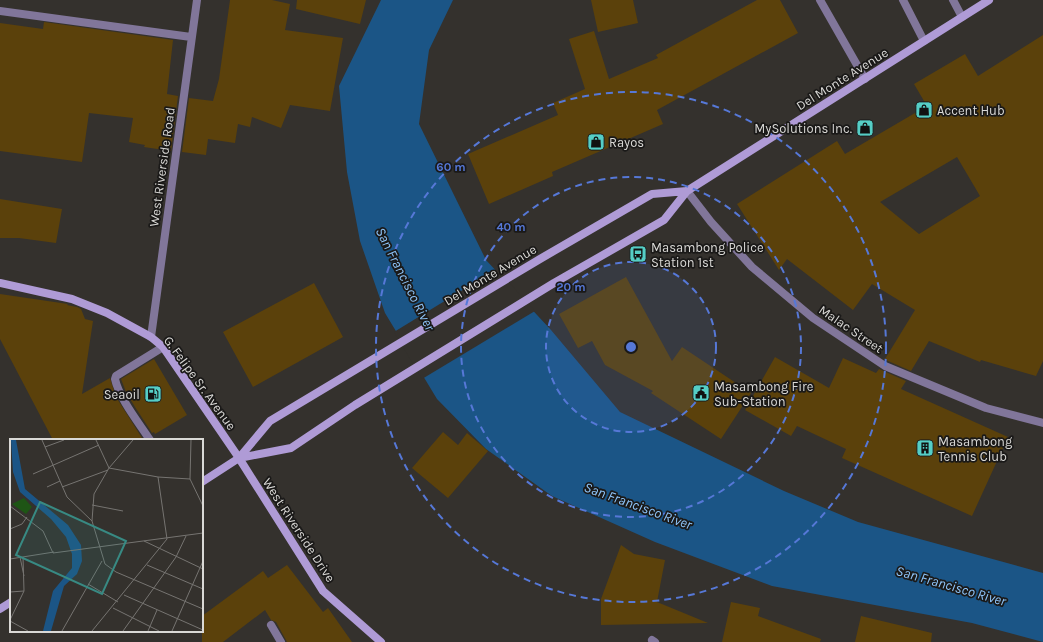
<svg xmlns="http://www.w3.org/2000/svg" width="1043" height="642" font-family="Karla,sans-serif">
	<rect width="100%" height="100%" fill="#34312d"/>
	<!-- water -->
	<path fill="#1b5586" d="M381 0H453L429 50 419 124 486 260 551 330 620 412 784 491 858 522 1043 573V642L972 623 772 586 655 542 552 496 486 449 437 399 385 313 360 241 347 172 339 86Z"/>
	<!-- pier -->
	<path fill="#34312d" d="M497 269 535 311 422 379 394 332Z"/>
	<!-- building -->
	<path fill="#5b410b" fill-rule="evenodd" d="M230 0H272L290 4 285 30 343 38 330 111 290 105 281 128 252 117 250 127 238 124 235 143 208 139 206 155 182 152 189 98 213 101 219 79Z
		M297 0H366L360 24 296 9Z
		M591 0H633L638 23 598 32Z
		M757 0H780L798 33 657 110 663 124 552 172 553 176 489 204 468 154 558 115 553 103 585 89 569 39 594 31 609 79 658 58 656 55Z
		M44 22 173 40 167 94 178 96 171 151 144 147 145 145 129 142 133 118 89 113 82 162 0 151V23L43 29Z
		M1043 35V361L1036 376 981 360 980 362 929 341 911 371 888 361 885 359 915 310 872 284 853 310 787 259 779 270 737 204 837 141 845 154 927 106 914 84 965 54 978 76ZM957 157 980 196 919 234 880 202Z
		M0 199 62 209 56 243 19 238H0Z
		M626 277 672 361 682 347 751 393 721 439 651 393 653 391 605 365 592 341 578 348 559 314Z
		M314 283 343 337 253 387 223 332Z
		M0 294 68 304 67 305 77 307 81 309 85 319 93 321 82 394 110 378 116 397 142 438 138 440H53L0 339Z
		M775 357 829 388 843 358 876 373 879 369 906 381 901 389 1008 437 972 516 842 458 846 449 797 426 791 436 745 410Z
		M154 359 187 415 155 434 154 432 152 433 135 407 126 392 121 379Z
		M443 432 458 445 467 433 488 451 448 498 412 468Z
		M621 545 634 554 665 560 657 602 708 623 601 625V599Z
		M287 565 323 612 328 608 352 642H287L276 622 271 620 265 610 223 642H202V616L263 571 268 578Z
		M731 602 760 608 758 616 821 639 820 642H722Z
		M861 616 932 633 931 642H855Z"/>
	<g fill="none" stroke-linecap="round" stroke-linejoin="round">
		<!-- lane -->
		<path stroke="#81769a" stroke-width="8" d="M820 0 865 79
			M903 0 924 41
			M150 440C139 423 119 398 115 379L116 376 163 347
			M271 625 281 642
			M652 640 655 642"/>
		<!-- street -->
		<path stroke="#81769a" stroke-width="8" d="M953 0 962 17
			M0 11 191 37
			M687 191 711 222 752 267 813 318 885 366 986 408 1043 423
			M151 337 197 0"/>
		<!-- secondary -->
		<path stroke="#af9bd6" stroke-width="8" d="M0 283 72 299 107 313 151 337 163 347 239 458 323 591 381 642
			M239 458 291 448 355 405 554 283 664 220 687 191 989 0
			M202 482 239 458 270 421 540 259 652 194 687 191
			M0 609 11 602"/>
	</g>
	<!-- distance rings -->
	<circle cx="631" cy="347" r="85" fill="#5678d7" fill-opacity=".12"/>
	<g fill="none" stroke="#5678d7" stroke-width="2" stroke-dasharray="7 5">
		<circle cx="631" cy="347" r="85"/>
		<circle cx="631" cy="347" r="170"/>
		<circle cx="631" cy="347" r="255"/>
	</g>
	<!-- icons -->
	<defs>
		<g id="shop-square" transform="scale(0.9)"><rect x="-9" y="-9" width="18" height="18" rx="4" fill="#55cec6" stroke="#1a1918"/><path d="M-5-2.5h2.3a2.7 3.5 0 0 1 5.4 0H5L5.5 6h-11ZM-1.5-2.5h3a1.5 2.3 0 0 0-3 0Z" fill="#111"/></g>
		<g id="bus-square" transform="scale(0.9)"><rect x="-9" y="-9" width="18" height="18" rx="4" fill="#55cec6" stroke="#1a1918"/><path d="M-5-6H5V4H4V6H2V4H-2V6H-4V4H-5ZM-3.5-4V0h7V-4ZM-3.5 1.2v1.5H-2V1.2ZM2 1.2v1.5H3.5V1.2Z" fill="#111"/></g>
		<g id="civic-square" transform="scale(0.9)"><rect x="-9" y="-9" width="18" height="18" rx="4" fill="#55cec6" stroke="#1a1918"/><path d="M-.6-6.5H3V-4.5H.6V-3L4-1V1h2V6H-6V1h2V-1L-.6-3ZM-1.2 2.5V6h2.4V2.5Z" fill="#111"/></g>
		<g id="fuel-square" transform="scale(0.9)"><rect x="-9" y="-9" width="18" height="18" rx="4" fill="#55cec6" stroke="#1a1918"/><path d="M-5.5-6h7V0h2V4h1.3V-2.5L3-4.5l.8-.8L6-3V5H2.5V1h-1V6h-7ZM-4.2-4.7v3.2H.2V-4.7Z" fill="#111"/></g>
		<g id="building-square" transform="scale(0.9)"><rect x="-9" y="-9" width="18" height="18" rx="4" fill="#55cec6" stroke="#1a1918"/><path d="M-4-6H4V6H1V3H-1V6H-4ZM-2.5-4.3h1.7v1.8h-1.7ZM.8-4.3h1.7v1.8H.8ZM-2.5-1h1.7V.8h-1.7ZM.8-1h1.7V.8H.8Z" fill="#111"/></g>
	</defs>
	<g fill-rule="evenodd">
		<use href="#shop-square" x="924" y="110"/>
		<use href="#shop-square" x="865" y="128"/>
		<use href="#shop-square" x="596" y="142"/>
		<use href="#bus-square" x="638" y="254"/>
		<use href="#civic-square" x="701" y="393"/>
		<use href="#fuel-square" x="153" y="394"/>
		<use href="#building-square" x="925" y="448"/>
	</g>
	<g text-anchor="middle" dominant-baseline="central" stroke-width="3.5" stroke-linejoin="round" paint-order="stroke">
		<!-- street labels -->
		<g font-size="13" fill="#dad9d6" stroke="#1a1918">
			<text transform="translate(842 79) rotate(-32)">Del Monte Avenue</text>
			<text transform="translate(162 167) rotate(-82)">West Riverside Road</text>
			<text transform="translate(490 275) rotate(-31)">Del Monte Avenue</text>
			<text transform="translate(851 329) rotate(34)">Malac Street</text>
			<text transform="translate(200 383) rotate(54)">G. Felipe Sr. Avenue</text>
			<text transform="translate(299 530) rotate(57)">West Riverside Drive</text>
		</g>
		<!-- poi labels -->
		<g font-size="13" fill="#dad9d6" stroke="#1a1918" text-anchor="start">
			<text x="937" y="110">Accent Hub</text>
			<text x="852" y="128" text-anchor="end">MySolutions Inc.</text>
			<text x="609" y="142">Rayos</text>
			<text x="651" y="247">Masambong Police<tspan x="651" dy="15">Station 1st</tspan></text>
			<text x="714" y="386">Masambong Fire<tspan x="714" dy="15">Sub-Station</tspan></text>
			<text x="140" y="394" text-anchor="end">Seaoil</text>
			<text x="938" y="441">Masambong<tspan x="938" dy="15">Tennis Club</tspan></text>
		</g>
		<!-- water labels -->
		<g font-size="14" font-style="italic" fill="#8ec4f9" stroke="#1a1918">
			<text transform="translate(405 279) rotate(63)">San Francisco River</text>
			<text transform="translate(638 506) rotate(20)">San Francisco River</text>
			<text transform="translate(951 586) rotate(16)">San Francisco River</text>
		</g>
	</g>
	<!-- overview -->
	<g transform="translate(10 439)">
		<rect width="193" height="193" fill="#34312d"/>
		<path d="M14 59 22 68 16 75 2 65Z" fill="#1e5515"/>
		<path d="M1 1H6L15 50 58 86 71 106 72 122 67 135 54 147 41 192H33L43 152 62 129V115L56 98 41 80 10 53 3 33Z" fill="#1b5586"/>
		<path fill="none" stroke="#767471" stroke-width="1" d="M32 1 57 58 82 82 95 125 106 133 193 170M86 1 99 29 148 38 180 40M181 1 180 40 193 67M35 8 54 1M23 35 89 6M37 48 50 42M52 48 98 31M82 66 113 72M0 67 33 92 43 114M82 82 84 55 99 29 123 1M0 90 12 85 17 78M134 102 193 130M43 114 193 94M10 118 14 137M0 120 44 113M137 126 193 150M78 145 108 163M0 153 14 152M114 156 193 191M103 169 149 192M0 181 14 152 13 118M0 182 18 192M52 192 92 122M82 192 157 100 148 38M113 192 166 118 176 97M138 192 147 171M162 192 193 122"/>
		<path fill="#388a83" fill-opacity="0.15" stroke="#388a83" stroke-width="2" d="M30 63 116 102 92 155 6 116Z"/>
		<rect width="193" height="193" fill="none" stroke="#dad9d6" stroke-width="2"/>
	</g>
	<circle cx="631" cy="347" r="6" fill="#5678d7" stroke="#1a1918" stroke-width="2"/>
	<g font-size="12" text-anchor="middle" font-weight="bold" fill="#5678d7" stroke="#1a1918" stroke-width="3.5" stroke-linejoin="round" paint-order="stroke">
		<text x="451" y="171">60 m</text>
		<text x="511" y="231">40 m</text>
		<text x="571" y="291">20 m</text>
	</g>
</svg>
